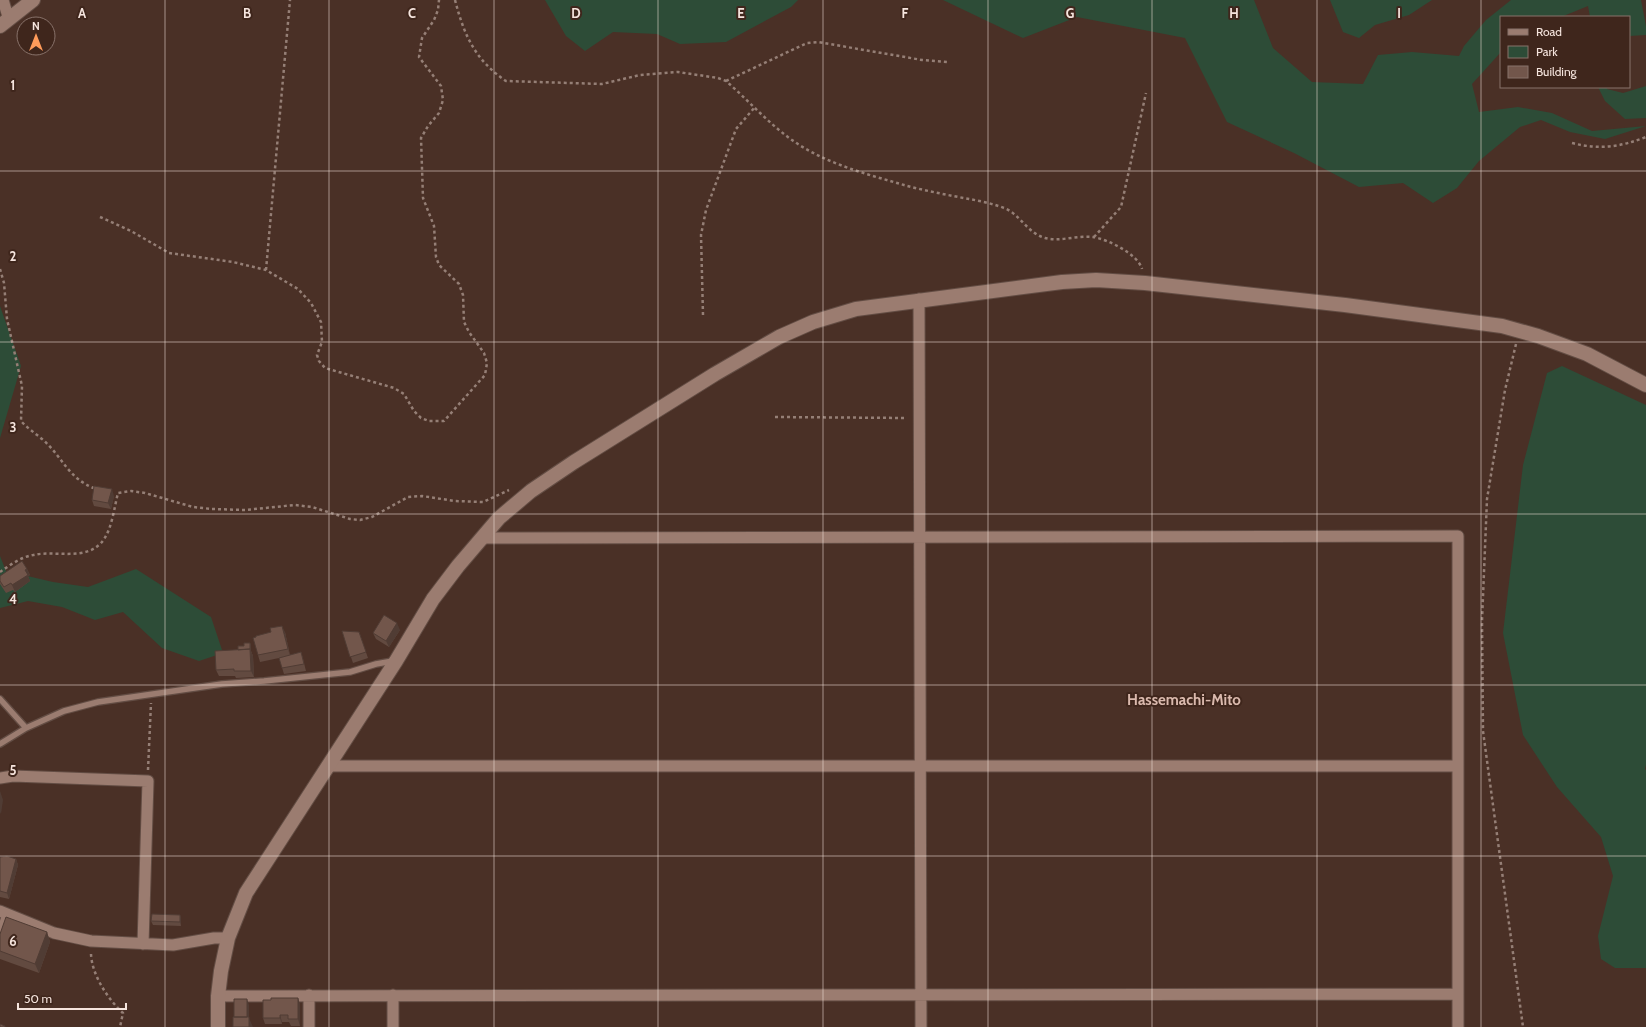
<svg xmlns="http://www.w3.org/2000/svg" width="1646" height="1027" font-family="Cabin,sans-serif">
	<rect width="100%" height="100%" fill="#4a3026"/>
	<!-- green -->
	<path fill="#2d4c37" d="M545 0H798L791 7 726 42 680 44 657 34 613 32 585 51 566 36Z
		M943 0H1254L1273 48 1312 82 1363 84 1378 55 1412 52 1459 56 1464 46 1486 20 1511 0H1641L1646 26V35L1629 36V17H1590L1588 6 1561 17H1501V52L1472 84 1479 112 1518 107 1552 113 1592 131 1646 126 1605 139 1570 132 1541 120 1520 127 1479 161 1457 188 1433 203 1403 183 1359 187 1294 153 1227 122 1185 38 1077 17 1023 38Z
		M1330 0H1432L1409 15 1375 25 1359 38 1343 32Z
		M1646 86V118L1625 119 1605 101 1598 87H1607V89L1623 93Z
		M0 306 21 366 0 438Z
		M1562 366 1646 405V765L1645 769 1646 770V968H1615L1601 959 1598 936 1613 876 1601 837 1557 787 1523 735 1503 633 1523 465 1547 373Z
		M0 556 6 571 53 582 88 587 136 569 211 617 223 653 199 661 162 648 123 612 95 620 62 607 28 601 0 608Z"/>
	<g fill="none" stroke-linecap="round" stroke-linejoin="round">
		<!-- service casing -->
		<g stroke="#634d44" stroke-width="8">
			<path id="service" d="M0 699 26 728
				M0 744 26 728 64 711 98 702 222 684 264 681 350 672 376 664 393 661
				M0 930 5 914"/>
		</g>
		<!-- minor casing -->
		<g stroke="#634d44" stroke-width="13">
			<path id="minor" d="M3 0 9 20
				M919 299 921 1027
				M481 538 1458 536V1027
				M327 766H1458
				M0 778 13 776 148 781 143 944
				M0 911 54 933 91 941 173 945 214 938H228
				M309 995V1027
				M393 995V1027
				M218 996 1458 994"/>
		</g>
		<!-- tertiary casing -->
		<g stroke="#634d44" stroke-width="16">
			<path id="tertiary" d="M0 26 33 0
				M218 1027V996L221 971 228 938 246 893 396 661 433 599 458 566 499 518 531 491 574 462 715 374 779 337 813 322 856 309 1062 282 1096 280 1145 283 1345 305 1502 326 1538 336 1587 354 1646 385"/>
		</g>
		<!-- path -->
		<path stroke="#957f76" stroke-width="2.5" stroke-dasharray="3 3" stroke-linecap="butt" d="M455 0C464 35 475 60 506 81L602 84 640 75 678 72 718 78 726 81C748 100 768 123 792 140 824 163 866 174 904 185 918 189 933 192 948 195 967 199 986 201 1004 208 1020 214 1027 233 1045 238 1060 242 1077 235 1093 237 1107 239 1138 254 1142 269
			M726 81 807 43 818 42 922 60 948 62
			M1572 143C1600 150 1620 147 1646 137
			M100 217 131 231 169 253 233 262 266 270 298 289 311 303 321 322 322 342 317 355 319 361 325 368 394 388 404 394 414 411 421 418 429 421H444L485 375 487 363 484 353 469 332 464 322 463 295 459 284 439 265 436 257 434 226 423 198 421 138 428 126 439 113 443 100 441 86 419 57 422 38 434 20 438 10 439 0
			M1094 237 1121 207 1146 93
			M0 269 4 283 7 319 22 386 21 421C27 428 35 433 42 439 63 457 68 479 96 489
			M266 270 290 0
			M703 315 701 235 706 210 736 129 755 107
			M1516 344 1505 390 1487 499 1482 621 1483 731 1523 1027
			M775 417 907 418
			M0 572C10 565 21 557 33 555 55 550 84 561 101 543 112 531 114 508 118 493L131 491 145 493 193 507 212 509 245 510 295 505 312 507 350 519 360 520 372 517 408 497 422 496 455 501 483 502 509 490
			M148 770 151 703
			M91 954C92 975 107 998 123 1013L120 1027"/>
		<!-- service -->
		<use href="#service" stroke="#9b7c70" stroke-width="5.5"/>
		<!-- minor -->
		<use href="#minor" stroke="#9b7c70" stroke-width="11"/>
		<!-- tertiary -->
		<use href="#tertiary" stroke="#9b7c70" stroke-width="14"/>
	</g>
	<!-- wall -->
	<path fill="#624a40" d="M114 496 111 509 94 506 92 500Z
		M27 569 30 575 28 576 30 581 15 592 13 590 6 593 0 584V576Z
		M400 630 389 647 376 639 373 633Z
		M342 631 359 632 368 658 353 663Z
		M285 632 290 655 301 652 303 659 306 671 284 674 279 658 260 662 258 655Z
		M250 643 251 646V651L253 656 254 677 236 678 235 676H219L216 670 238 650 244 646Z
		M0 857 16 859 18 865 9 899 0 897Z
		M180 915 181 919V926L153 925 151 921Z
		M47 932 50 942 39 973 0 959V934Z
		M298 998 300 1005V1026H291L289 1022H282V1024H265L263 1018 271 1000Z"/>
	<!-- shaded-wall -->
	<path fill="#503c34" d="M112 489 114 496 111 509 108 503Z
		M27 569 30 575 28 576 30 581 15 592 12 585 25 570Z
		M397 623 400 630 389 647 386 641Z
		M282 626 285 632 290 656 288 649Z
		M250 643 251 646V651L253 656 254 677 251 671Z
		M0 791 3 800 1 814 0 812Z
		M16 859 18 865 9 899 7 893Z
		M180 915 181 919V926L180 922Z
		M47 932 50 942 39 973 35 964Z
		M298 998 300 1005V1026L298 1019Z
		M247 999 249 1005V1018L253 1027H249L247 1018Z
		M280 1015 282 1022V1024L280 1018Z"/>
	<!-- building -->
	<path fill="#72564b" stroke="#503c34" d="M94 486 112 489 108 503 92 500Z
		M22 561 27 569 25 570 28 575 12 585 11 583 4 587 0 581V576Z
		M384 615 397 623 386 641 373 633Z
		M282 626 288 649 258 655 253 638 256 637V636L271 632 270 628Z
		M342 631 359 632 366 652 350 657Z
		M244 643H250V649L238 650V646H244Z
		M250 649 251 671H234V669L216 670 215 651Z
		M301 652 304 664 282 668 279 658Z
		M7 856 16 859 7 893 0 891V857Z
		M152 914 180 915V922L151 921Z
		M6 917 47 932 35 964 0 951V934Z
		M271 998H298V1019H288V1015H280V1018H263V1000H271Z
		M234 999H247V1017H234Z
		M233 1017H249V1027H233Z
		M0 1024 5 1026V1027H0Z"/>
	<!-- grid -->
	<path fill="none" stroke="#f6e5de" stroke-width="1" stroke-opacity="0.55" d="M165 0V1027M329 0V1027M494 0V1027M658 0V1027M823 0V1027M988 0V1027M1152 0V1027M1317 0V1027M1481 0V1027M0 171H1646M0 342H1646M0 514H1646M0 685H1646M0 856H1646"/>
	<g text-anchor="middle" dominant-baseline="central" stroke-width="4" stroke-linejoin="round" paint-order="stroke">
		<!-- quarter labels -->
		<g font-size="15" font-weight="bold" fill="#dab9ad" stroke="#3f261c">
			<text x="1184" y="700">Hassemachi-Mito</text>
		</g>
	</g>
	<g font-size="13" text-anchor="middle" font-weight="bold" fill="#f6e5de" stroke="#3f261c" stroke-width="4" stroke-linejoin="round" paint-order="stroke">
		<text x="82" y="18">A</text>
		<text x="247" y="18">B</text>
		<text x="412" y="18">C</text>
		<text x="576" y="18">D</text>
		<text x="741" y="18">E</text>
		<text x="905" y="18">F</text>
		<text x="1070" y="18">G</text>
		<text x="1234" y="18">H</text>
		<text x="1399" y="18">I</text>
		<text x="13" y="90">1</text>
		<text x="13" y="261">2</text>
		<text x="13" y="432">3</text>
		<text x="13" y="604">4</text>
		<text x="13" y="775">5</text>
		<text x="13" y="946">6</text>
	</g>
	<!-- legend -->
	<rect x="1500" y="16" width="130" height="72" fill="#3f261c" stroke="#88726a"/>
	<rect x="1508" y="29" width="20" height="6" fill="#9b7c70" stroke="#88726a"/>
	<text x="1536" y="36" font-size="12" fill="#f6e5de">Road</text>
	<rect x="1508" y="46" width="20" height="12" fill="#2d4c37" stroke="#88726a"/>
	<text x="1536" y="56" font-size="12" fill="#f6e5de">Park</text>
	<rect x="1508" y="66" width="20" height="12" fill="#72564b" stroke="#88726a"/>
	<text x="1536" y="76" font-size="12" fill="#f6e5de">Building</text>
	<!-- north arrow -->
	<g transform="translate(36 36)"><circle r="19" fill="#3f261c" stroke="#88726a"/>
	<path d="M0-3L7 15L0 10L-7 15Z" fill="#ff9b5a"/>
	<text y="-6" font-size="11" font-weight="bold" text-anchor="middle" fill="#f6e5de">N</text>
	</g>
	<!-- scale -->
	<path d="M18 1003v6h108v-6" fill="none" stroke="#f6e5de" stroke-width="2"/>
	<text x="24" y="1003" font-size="12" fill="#f6e5de" stroke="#3f261c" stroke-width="3" paint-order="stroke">50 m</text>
</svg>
